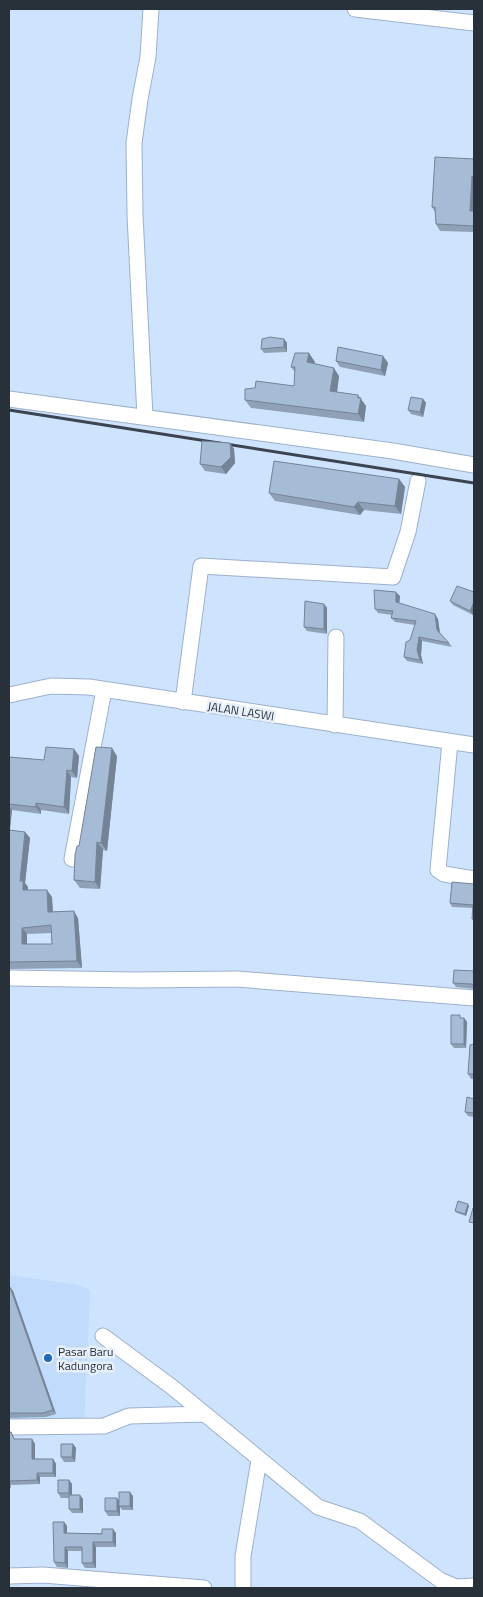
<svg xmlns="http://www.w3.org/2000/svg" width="483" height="1597" font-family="'Titillium Web',sans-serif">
	<rect width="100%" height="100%" fill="#cee4fe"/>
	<!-- built -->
	<path fill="#c1dbfc" d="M9 1275 79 1285 90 1290 84 1426 9 1431Z"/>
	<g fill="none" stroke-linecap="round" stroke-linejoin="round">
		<!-- minor casing -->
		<g stroke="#9cb0ca" stroke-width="17">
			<path id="minor" d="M355 9 474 23
				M9 399 393 451 474 465
				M145 417 135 215 134 143 140 99 148 57 151 9
				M9 695 51 686 89 687 474 745
				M183 702 201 566 393 577 408 532 418 481
				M335 725 336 637
				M450 742 438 870 444 874 474 879
				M72 859 104 690
				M9 978 135 980 237 979 474 998
				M103 1336 172 1387 318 1507 360 1521 440 1580 456 1587 474 1586
				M9 1427 104 1426 129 1416 204 1414
				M9 1576 43 1575 204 1588
				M243 1588V1556L259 1460"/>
		</g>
		<!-- minor -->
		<use href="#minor" stroke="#fff" stroke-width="15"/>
		<!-- rail -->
		<path stroke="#3b4450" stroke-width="3" d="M9 410 474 483"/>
	</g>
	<!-- wall -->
	<path fill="#8fa1b7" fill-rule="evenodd" d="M474 159V232L440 231 436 224 435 212 432 207Z
		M284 339 287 343V352L264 353 261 349Z
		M383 356 388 363 385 376 340 367 336 361Z
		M315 362 314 364 339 376 337 392 360 398 366 406 364 422 251 408 245 400 255 388 294 386 295 372 291 367Z
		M423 399 426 403 423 417 411 414 408 410Z
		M230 443 234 449 235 463 226 474 205 471 200 464Z
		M399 479 405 487 401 514 364 510 360 515 275 501 269 493Z
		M474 592V612L473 615 453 605 450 601Z
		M400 596 399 603 438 619 440 633 449 643 452 647 422 641 421 655 423 664 407 661 404 657 410 640 415 625 395 622 391 618 392 615 378 613 375 609Z
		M324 604 327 608V634L307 631 304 627Z
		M74 749 79 756 77 778 71 777 69 814 41 810V814L12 810 10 830 25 832 30 838 25 883 28 887V890L52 897 53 912 78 918 82 968 9 969V757L44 760ZM51 933 52 944H27V934Z
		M117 756 107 851 103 850 100 889 80 888 74 880 79 846Z
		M474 884V922L472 919 473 908 452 907 450 903Z
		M474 971V989L456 987 453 983Z
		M462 1018H464L467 1022 466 1048H454L451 1044Z
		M474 1044V1079H471L468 1074Z
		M474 1099V1117L468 1116 465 1112Z
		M469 1206 466 1216 457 1213 455 1211Z
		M9 1287H10L13 1291 56 1414 46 1417 9 1418Z
		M9 1432H11L15 1439H32L35 1444V1459H53L56 1464V1477H40V1484L11 1485V1488H9Z
		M73 1444 76 1448 75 1462H64L61 1457Z
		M69 1480 72 1484V1495L83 1499V1513H72L69 1509V1498H61L58 1493Z
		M133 1496V1510H122L120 1507V1516H108L105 1511 119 1500Z
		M64 1522 67 1526V1533H116V1547H96V1568H85L82 1563V1551H68V1568L57 1567 54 1562Z"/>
	<!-- shaded-wall -->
	<path fill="#748395" d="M472 176 474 180V217L470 211Z
		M284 339 287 343V352L284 347Z
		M309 353 315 362 312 370 307 362Z
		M383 356 388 363 385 376 381 370Z
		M334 368 339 376 336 400 330 391Z
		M358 395 366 406 364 422 358 414Z
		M423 399 426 403 423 417 420 412Z
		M230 443 234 449 235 463 226 474 221 467Z
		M399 479 405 487 401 514 395 506Z
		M358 502 364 510 360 515 354 507Z
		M396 592 400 596 399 606 396 602Z
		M474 602V612L473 615 470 611Z
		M324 604 327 608V634L324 629Z
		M435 614 438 619 440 634 437 630Z
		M419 637 422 641 421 655 423 664 420 660 417 650Z
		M112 748 117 756 107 851 101 843Z
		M74 749 79 756 77 778 72 771Z
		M67 770 71 777 69 814 64 807Z
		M36 803 41 810V814L36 807Z
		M9 806 12 810 9 837Z
		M25 832 30 838 25 883 28 887V896L23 890 20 881Z
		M97 842 103 850 100 889 95 882Z
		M47 890 52 897 53 919 48 912Z
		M74 911 78 918 82 968 77 961Z
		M22 928 27 934V951L22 944Z
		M464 1018 467 1022 466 1048 464 1044Z
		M468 1204 469 1206 466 1216 465 1214Z
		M10 1287 13 1291 56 1414 53 1410Z
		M32 1439 35 1444V1464L32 1459Z
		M73 1444 76 1448 75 1462 72 1457Z
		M53 1459 56 1464V1477L53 1473Z
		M37 1473 40 1477V1484L37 1480Z
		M69 1480 72 1484V1498L69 1493Z
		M130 1492 133 1496V1510L130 1506Z
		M80 1495 83 1499V1513L80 1509Z
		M117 1498 120 1502 119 1506 120 1507V1516L117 1511Z
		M64 1522 67 1526V1537L64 1533Z
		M113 1529 116 1533V1547L113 1542Z
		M93 1542 96 1547V1568L93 1563Z
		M65 1547 68 1551V1568L65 1563Z"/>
	<!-- building -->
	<path fill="#a6bbd5" stroke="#748395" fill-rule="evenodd" d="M435 157 474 159V177L472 176 470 211H474V226L436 224 435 207H432Z
		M270 337 284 339V347L261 349 262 339Z
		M338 347 383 356 381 370 336 361Z
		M295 353H309L307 362 334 368 330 391 358 395V398H361L358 414 245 400V389L255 388 256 381 294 386 295 367H291Z
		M411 397 423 399 420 412 408 410Z
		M202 441 230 443 231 457 221 467 200 464Z
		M274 461 399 479 395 506 358 502 354 507 269 493Z
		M457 586 474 592V602L470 611 450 601Z
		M374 590 396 592V602L435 614 437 630 449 643 419 637 417 650 420 660 404 657 406 642 410 640 416 621 391 618 393 611 375 609Z
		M305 601 324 604V629L304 627Z
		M46 747 74 749 72 771 67 770 64 807 36 803V807L9 804V757L44 760Z
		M96 747 112 748 101 843 97 842 95 882 74 880 75 855 77 846H79Z
		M9 830 25 832 20 881H23V890H47L48 912 74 911 77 961 9 962ZM51 925 52 944H22V928Z
		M452 882 474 884V919H472L473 905 450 903Z
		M454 970 474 971V986L472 984 453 983Z
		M451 1015H460V1018H464V1044H451Z
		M474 1044V1074H468L470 1045Z
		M467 1097 474 1099V1113L465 1112Z
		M458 1201 468 1204 465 1214 455 1211Z
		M473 1208 474 1209V1223L469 1222Z
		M9 1287H10L53 1410 43 1413H9Z
		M9 1432H11L14 1439H32V1459H53V1473H37V1480L9 1481Z
		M61 1444H73L72 1457H61Z
		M58 1480H69V1493H58Z
		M119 1492H130V1506H119Z
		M69 1495H80V1509H69Z
		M105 1498H117V1511H105Z
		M53 1522H64V1533L102 1534V1529H113V1542H93V1563H82V1547H65V1563L54 1562Z"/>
	<!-- markers -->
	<circle fill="#2069b9" stroke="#e7f0fa" stroke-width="2" cx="48" cy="1358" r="5"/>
	<g text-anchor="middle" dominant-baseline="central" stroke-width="5" stroke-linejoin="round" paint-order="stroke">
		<!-- street labels -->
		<g font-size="12" fill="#28303a" stroke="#e7f0fa">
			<text transform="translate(241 711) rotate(9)">JALAN LASWI</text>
		</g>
		<!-- poi labels -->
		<g font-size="12" fill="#28303a" stroke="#e7f0fa" text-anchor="start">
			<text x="58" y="1351">Pasar Baru<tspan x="58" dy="14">Kadungora</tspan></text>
		</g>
	</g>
	<!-- border -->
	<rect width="483" height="1597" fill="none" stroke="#28303a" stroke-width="20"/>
</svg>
